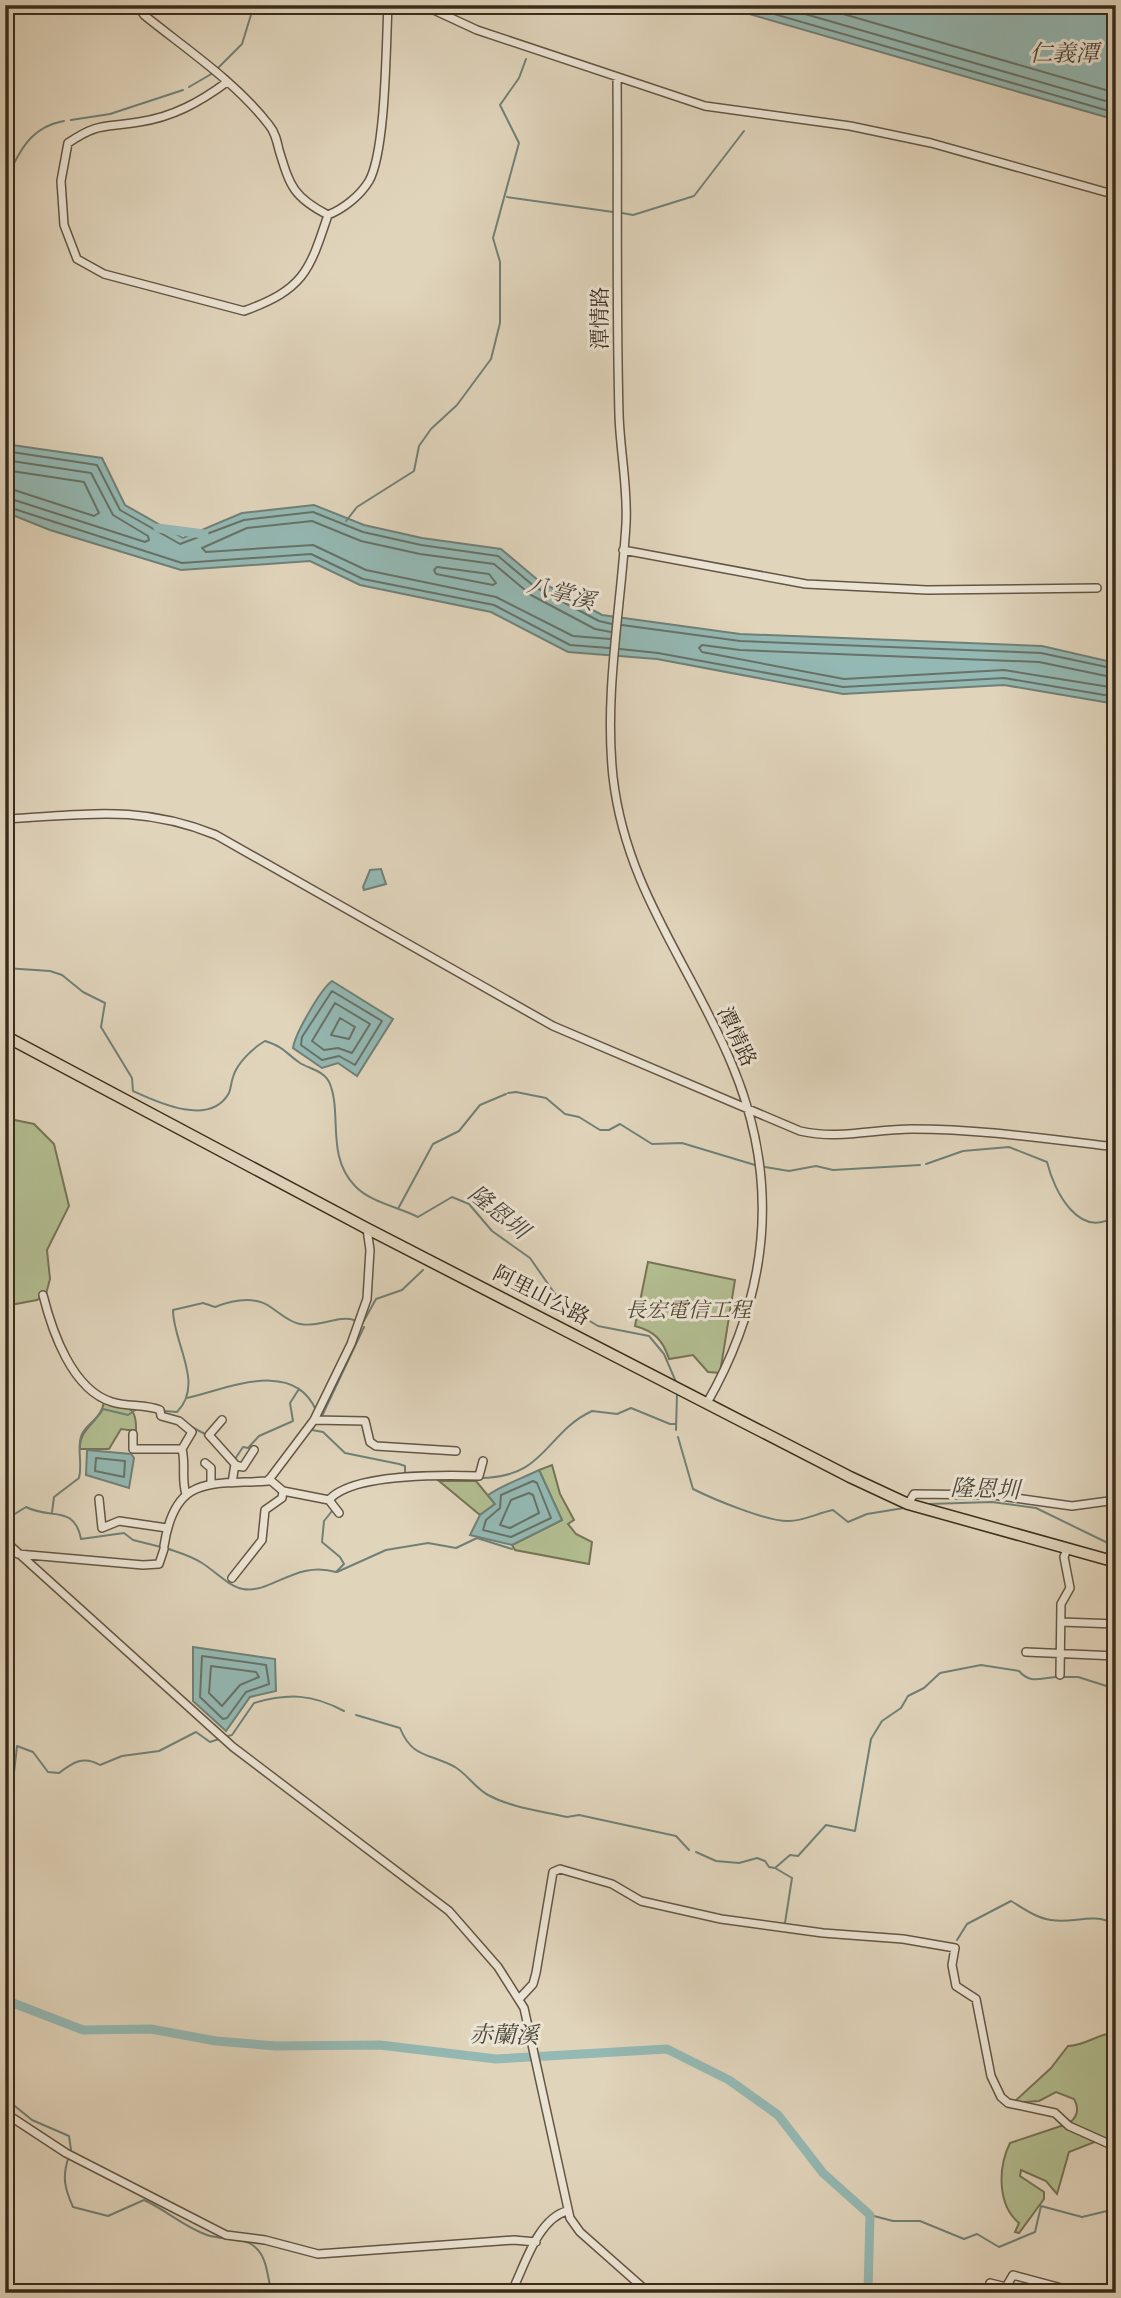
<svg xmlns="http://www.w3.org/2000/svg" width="1121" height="2298" font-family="'IM FELL DW Pica','Noto Serif TC',serif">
	<rect width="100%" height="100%" fill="#e0d4bb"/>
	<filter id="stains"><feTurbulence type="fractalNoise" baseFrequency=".00286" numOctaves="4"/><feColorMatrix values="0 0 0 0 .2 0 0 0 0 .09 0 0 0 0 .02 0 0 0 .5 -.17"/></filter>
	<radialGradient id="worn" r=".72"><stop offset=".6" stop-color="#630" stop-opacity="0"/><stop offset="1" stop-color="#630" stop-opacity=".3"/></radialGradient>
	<!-- green -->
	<path fill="#b2bd90" stroke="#767456" stroke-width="2" d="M5 1118 34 1124 54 1144 69 1206 47 1250 50 1279 46 1294 37 1300 5 1306Z
		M648 1262 735 1280 720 1373 708 1372 693 1355 669 1359C663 1340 654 1331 635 1326Z
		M104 1402C127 1408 137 1404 136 1431L121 1429 109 1449H80C78 1428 101 1422 104 1402Z
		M552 1465 560 1494 574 1520 568 1524 576 1534 592 1542 589 1564 515 1550 512 1545 562 1520 539 1470Z
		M439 1481H476L495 1504 480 1515Z
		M1116 2026V2142L1097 2141 1069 2152 1057 2194 1046 2181 1021 2170 1020 2176 1044 2192V2199L1019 2233 1015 2232 1019 2223C997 2205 998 2167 1010 2143L1067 2124C1077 2119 1080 2109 1074 2099L1056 2092 1039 2101 1013 2103 1051 2068 1068 2046C1084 2046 1096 2035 1112 2033Z"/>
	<!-- water -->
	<path fill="#94b8b3" stroke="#708077" stroke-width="2" d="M718 5H1116V120Z
		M5 444 102 458 125 505 183 538 242 513 314 505 364 525 422 538 501 549 539 581 602 615 740 634 1042 646 1116 663V704L1004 685 843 694 657 659 568 652 491 612 360 585 310 561 181 570 50 530 5 512Z
		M381 869 386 884 364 890 363 887 370 870Z
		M332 981 393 1019 357 1076 338 1063 322 1068 293 1048C295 1034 320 990 332 981Z
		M87 1450 131 1454 134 1458 129 1488 86 1475Z
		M539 1470 562 1520 512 1545 470 1535 480 1515 495 1504 488 1495C504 1484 521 1479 539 1470Z
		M193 1647 275 1659 276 1691 250 1697 226 1731 193 1701Z"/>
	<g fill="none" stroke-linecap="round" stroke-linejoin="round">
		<!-- shore -->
		<path stroke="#677268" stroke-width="2" d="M743 5 1116 113
			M774 5 1116 104
			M812 5 1116 93
			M5 451 97 465 120 510 180 544 244 520 313 512 363 532 421 545 498 556 535 587 599 621 612 624
			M5 460 91 473 113 515 148 536 149 540 145 542 5 497
			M5 470 84 482 99 513 94 516 5 487
			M5 506 182 563 311 554 363 579 494 605 570 645 609 648
			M437 567 489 574 496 583 493 585 436 574 434 570Z
			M622 625 740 641 1041 653 1116 669
			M610 639 573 636 496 597 366 570 313 545 206 552 202 548 247 528 312 521 361 541 420 554 494 564 531 595 595 629 611 632
			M620 649 658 653 843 687 1004 678 1116 697
			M1116 678 1039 662 740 650 702 645 699 648 702 652 844 679 1004 670 1116 688
			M332 991 382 1021 355 1065 339 1056 322 1060 301 1045 302 1037Z
			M335 1003 370 1024 352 1053 338 1048 324 1050 312 1041Z
			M340 1018 355 1027 349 1039 331 1035Z
			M96 1458 125 1461 124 1477 95 1471Z
			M533 1481 537 1483 551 1518 511 1537 483 1530 486 1520 500 1508 501 1495Z
			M529 1493 533 1495 539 1513 510 1528 500 1525 511 1500Z
			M202 1656 266 1665 269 1684 246 1692 227 1718 223 1719 200 1697Z
			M211 1666 256 1672 259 1677 240 1685 222 1706 209 1693Z"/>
		<!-- stream -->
		<path stroke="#708077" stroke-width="2" d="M217 69 242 44 254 5
			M189 87 213 73
			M71 120 110 114 183 90
			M5 182C18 154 29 127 64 121
			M507 197 613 212
			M622 213 633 215 694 196 744 131
			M346 521 357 507 414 471 419 446 431 429 457 405 491 359 500 323V262L493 238 519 143 500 105 519 78 526 59
			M5 968 50 971 62 975 83 992 105 1003 101 1027 132 1078 133 1091C159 1103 210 1127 229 1093 231 1088 231 1083 233 1077 237 1063 253 1048 265 1041 286 1048 284 1052 300 1063 310 1069 325 1071 330 1084 342 1115 326 1156 355 1186 370 1202 398 1207 418 1217L452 1197 469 1204 492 1231 530 1258 555 1294 578 1314 598 1326 649 1336 664 1354 676 1382
			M508 1093 516 1092 546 1098 565 1114 579 1117 600 1130H609L620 1124 652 1144 682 1143 755 1165
			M926 1164 963 1151 1009 1147 1047 1162C1054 1191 1080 1242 1116 1215
			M765 1167 789 1171 816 1166 833 1170 920 1165
			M399 1207 433 1144 459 1131 480 1105 506 1094
			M361 1326 376 1299 402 1290 423 1270
			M187 1398C227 1389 293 1358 316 1410
			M164 1411 177 1412C205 1384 173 1343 173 1310L203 1303 215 1307C233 1300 255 1295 272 1308 281 1314 289 1322 300 1324 318 1328 338 1315 354 1320L356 1325
			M322 1416 364 1327
			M316 1423 312 1430 323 1432 345 1453 399 1464 405 1466V1474
			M188 1425 205 1434
			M676 1430 677 1393
			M678 1437 693 1489C713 1499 768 1522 789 1521 803 1521 818 1513 833 1510L848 1522 867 1514 904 1508
			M235 1459 243 1447 248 1448 259 1436 293 1421 290 1403 299 1389
			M480 1478C546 1478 545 1433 592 1411L617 1414 631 1408 670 1424H676
			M929 1504 992 1502 1036 1508 1116 1547
			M52 1512 54 1497 79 1478C83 1462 76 1447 82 1434 86 1425 98 1419 103 1409L128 1415 137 1409
			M5 1520 26 1507C51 1520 74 1504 81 1539L124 1533 133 1540 161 1547
			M166 1548C177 1552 192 1556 202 1563 215 1571 228 1586 243 1589 271 1594 296 1560 336 1572L344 1564 340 1557 322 1542 324 1521 332 1511
			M337 1572 386 1550 428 1543 456 1548 477 1538 512 1549
			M1064 1677H1078L1116 1689
			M356 1715 400 1728C412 1758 429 1753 455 1767 467 1774 475 1788 488 1795 512 1808 542 1811 567 1817L579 1815 676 1836 689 1850
			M228 1736 232 1735 254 1703C289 1693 312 1694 344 1711
			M5 1797 14 1773 17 1746 33 1752 48 1772 59 1773C72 1763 83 1755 100 1765L122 1756 159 1751 196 1732 210 1742 219 1739
			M696 1852 716 1861 739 1863 757 1858 765 1861 769 1867 775 1868 790 1855 798 1856 826 1825 855 1831 871 1739 882 1721 901 1708 908 1696 924 1688 940 1673 981 1665 1019 1671C1030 1684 1040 1678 1056 1677
			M775 1868 792 1878 785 1923
			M957 1940 967 1924 1011 1901C1023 1908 1036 1918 1051 1920 1075 1924 1090 1912 1116 1924
			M5 2098 32 2120 69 2136 71 2150
			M68 2159C62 2178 65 2189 73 2207L108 2216 144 2200C166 2210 184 2227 207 2235 221 2240 245 2237 255 2247 268 2258 267 2278 272 2293
			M870 2215 893 2221H920L964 2239 977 2234 999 2247 1035 2232 1041 2206 1082 2217 1107 2211 1116 2214"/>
		<!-- river -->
		<path stroke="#94b8b3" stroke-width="9" d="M158 528 204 534
			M5 1994 13 2003 83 2030 151 2029 216 2041 276 2046 380 2045 496 2059 667 2049 729 2080 778 2115 823 2173 870 2215 868 2293"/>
		<!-- minor casing -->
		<g stroke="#645644" stroke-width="10">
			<path id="minor" d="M137 5 144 15C186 49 236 82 269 125 275 132 277 141 279 150 290 186 293 197 328 215 343 209 360 196 369 181 386 151 386 44 388 5
				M423 5 477 30 705 106 850 126 931 143 1116 195
				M617 78C618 190 616 302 619 414 620 451 628 487 626 524 621 608 604 693 613 777 626 891 692 966 733 1067 781 1183 768 1296 707 1403
				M227 82C200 102 173 117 139 122 104 128 99 122 68 143L61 181 64 225 77 259 104 274 244 311C304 289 309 272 328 215
				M623 550 806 584 927 590 1097 588
				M5 819C85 815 139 804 216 835L553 1026 800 1131C839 1140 874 1129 912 1129 980 1129 1048 1139 1116 1147
				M43 1295C52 1331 72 1390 112 1402 128 1407 146 1404 160 1410L161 1416 179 1421 192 1432 182 1449C186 1465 181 1479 186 1494
				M222 1420 209 1435 235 1464 232 1483
				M314 1420 365 1421 370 1442 376 1446 456 1451
				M133 1434V1449H182
				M205 1463 211 1468V1483
				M235 1465 243 1467 254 1450
				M269 1479 283 1491 329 1500 339 1513
				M99 1499 102 1528 119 1521 167 1528
				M329 1500C352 1473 444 1475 479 1476L483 1461
				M908 1504 914 1494 994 1495 1072 1506 1116 1500
				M5 1541 233 1747 449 1911 498 1967 524 2008 570 2218 580 2232 649 2293
				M164 1546C175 1474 210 1485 268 1481L314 1420 351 1344 367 1299 370 1250 367 1229
				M18 1554 143 1565 159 1564 164 1549
				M232 1578 262 1540 265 1510 282 1498 283 1491
				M1061 1622 1116 1624
				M1026 1652 1116 1656
				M1060 1675 1061 1604 1070 1588 1064 1557 1067 1549
				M520 1998 533 1984 536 1973 553 1872 560 1869 612 1884 641 1901 721 1919 823 1933 903 1939 955 1948 952 1965 956 1986 976 1999 991 2076 1001 2097 1008 2103 1055 2113 1069 2126 1116 2147
				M5 2113 66 2153 226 2235 265 2240 318 2254 514 2240 536 2242
				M990 2283 1006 2287 1013 2275 1080 2293
				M511 2293C524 2268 537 2219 567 2211"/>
		</g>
		<!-- major casing -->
		<g stroke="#3a2c1c" stroke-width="13">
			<path id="major" d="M5 1036 366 1228 850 1477 908 1504 1116 1562"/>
		</g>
		<!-- minor -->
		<use href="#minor" stroke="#ebe3d3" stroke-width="7"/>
		<!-- major -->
		<use href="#major" stroke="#e0d4bb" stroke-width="10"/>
	</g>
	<g text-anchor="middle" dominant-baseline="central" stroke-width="6" stroke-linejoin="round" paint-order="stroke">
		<!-- street labels -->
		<g font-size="21" fill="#3a2c1c" stroke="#ebe3d3">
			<text transform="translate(601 318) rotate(-90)">潭情路</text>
			<text transform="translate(736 1037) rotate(65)">潭情路</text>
			<text transform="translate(541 1296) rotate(27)">阿里山公路</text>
		</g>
		<!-- park labels -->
		<g font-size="21" font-style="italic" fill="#524933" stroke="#ebe3d3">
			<text x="688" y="1311">長宏電信工程</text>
		</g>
		<!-- water labels -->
		<g font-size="23" font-style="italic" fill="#4c483a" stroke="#ebe3d3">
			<text x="1064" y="54">仁義潭</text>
			<text transform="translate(561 594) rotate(16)">八掌溪</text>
			<text transform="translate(498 1213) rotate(39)">隆恩圳</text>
			<text transform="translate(985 1490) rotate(2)">隆恩圳</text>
			<text transform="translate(504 2036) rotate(1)">赤蘭溪</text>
		</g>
	</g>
	<!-- margin -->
	<rect width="1121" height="2298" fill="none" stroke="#e0d4bb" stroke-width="28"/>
	<rect x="7" y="7" width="1107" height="2284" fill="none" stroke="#3a2c1c" stroke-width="3.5"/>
	<rect x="14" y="14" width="1093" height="2270" fill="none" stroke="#3a2c1c" stroke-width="2"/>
	<rect width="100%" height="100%" filter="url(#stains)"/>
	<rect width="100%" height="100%" fill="url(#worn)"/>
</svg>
